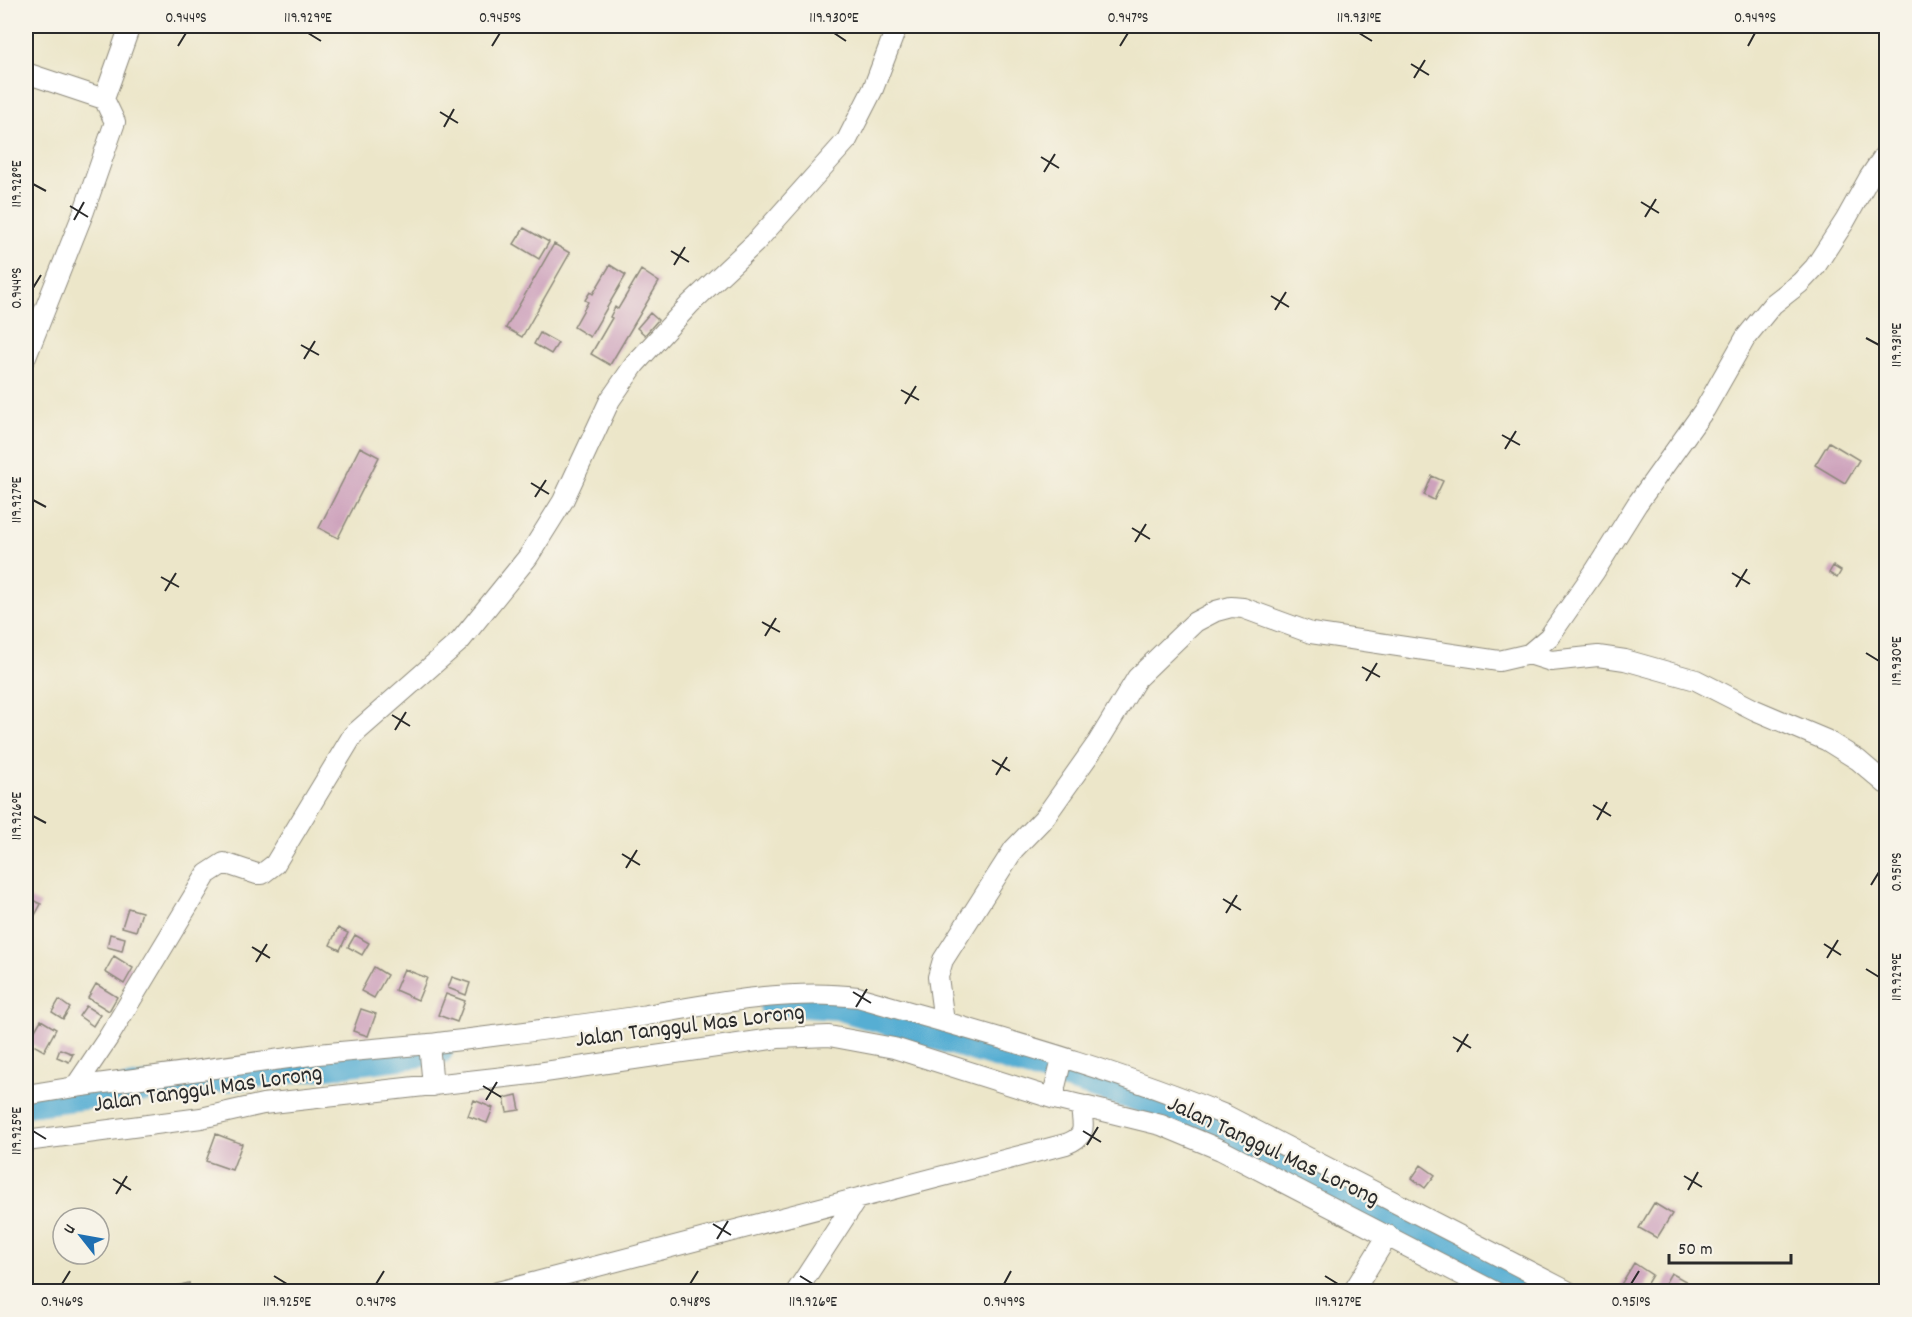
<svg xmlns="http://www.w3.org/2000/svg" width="1912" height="1317" font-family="Dekko,sans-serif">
	<rect width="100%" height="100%" fill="#f7f3e8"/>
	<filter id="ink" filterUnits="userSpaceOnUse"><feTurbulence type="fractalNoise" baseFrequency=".0167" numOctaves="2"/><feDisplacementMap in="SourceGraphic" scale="12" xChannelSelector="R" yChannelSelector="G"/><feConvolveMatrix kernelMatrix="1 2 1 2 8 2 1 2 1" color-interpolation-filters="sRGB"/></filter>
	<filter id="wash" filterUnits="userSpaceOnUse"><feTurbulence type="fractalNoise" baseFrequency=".008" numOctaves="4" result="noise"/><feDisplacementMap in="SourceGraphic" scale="24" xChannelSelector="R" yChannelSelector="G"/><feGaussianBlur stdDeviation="1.35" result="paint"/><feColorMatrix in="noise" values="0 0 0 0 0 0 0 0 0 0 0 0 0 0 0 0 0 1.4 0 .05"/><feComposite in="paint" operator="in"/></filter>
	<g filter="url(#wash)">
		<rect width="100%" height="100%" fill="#ece6c9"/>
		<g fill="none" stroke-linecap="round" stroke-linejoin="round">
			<!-- river -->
			<path stroke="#57aed3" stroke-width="28" d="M773 1005 790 1003 838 1006 1184 1112 1267 1152 1533 1292
				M26 1103 439 1051"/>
		</g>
		<g id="blocks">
			<!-- building -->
			<path fill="#cda2bc" d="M524 228 549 242 539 259 514 244Z
				M554 244 570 253 522 337 506 328Z
				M610 265 626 275 590 337 574 327 588 302 585 300 590 292 593 294Z
				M641 270 659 282 610 365 591 354 612 318 610 317 615 307 618 309Z
				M650 313 658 320 645 335 637 328Z
				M540 333 558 343 551 354 534 344Z
				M1829 442 1859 460 1845 483 1815 465Z
				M360 447 379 457 338 538 319 528Z
				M1432 476 1443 481 1434 500 1424 495Z
				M1833 566 1841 571 1837 578 1829 573Z
				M26 897 41 904 34 917 26 913Z
				M128 908 142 912 136 931 122 927Z
				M338 928 348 933 340 950 330 945Z
				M110 934 125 938 122 951 107 947Z
				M355 935 369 943 362 955 348 947Z
				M114 956 133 968 124 984 105 972Z
				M374 967 387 975 374 998 361 991Z
				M404 969 427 978 418 1000 395 990Z
				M452 977 470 983 466 995 448 988Z
				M96 984 117 997 109 1011 88 998Z
				M446 994 465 1001 457 1022 438 1015Z
				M59 1000 70 1008 63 1019 52 1012Z
				M86 1006 100 1015 93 1026 79 1016Z
				M361 1009 376 1014 368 1036 353 1031Z
				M41 1020 56 1029 44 1051 28 1042Z
				M60 1049 73 1054 69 1062 57 1057Z
				M517 1095 520 1110 507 1112 504 1098Z
				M474 1100 493 1108 487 1123 468 1116Z
				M216 1134 242 1144 232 1170 206 1161Z
				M1421 1165 1435 1175 1425 1188 1412 1178Z
				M1654 1203 1672 1214 1657 1238 1639 1228Z
				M1634 1263 1652 1275 1642 1292H1629L1620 1286Z
				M1671 1273 1689 1283 1684 1292H1660Z
				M189 1283 191 1292H158L157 1291Z"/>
		</g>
	</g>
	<g filter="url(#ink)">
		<use href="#blocks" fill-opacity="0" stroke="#8c887a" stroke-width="1.5"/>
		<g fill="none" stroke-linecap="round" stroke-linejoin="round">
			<!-- minor casing -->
			<g stroke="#8c887a" stroke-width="22">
				<path id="minor" d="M26 73 104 99
					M26 357 84 211 115 122 104 99 130 26
					M1529 654 1551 661 1598 656 1625 660 1696 680 1755 710 1826 740 1858 760 1886 784
					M944 1022 938 977 943 960 1014 849 1045 817 1098 742 1137 678 1195 622 1216 611 1231 607 1243 608 1311 633 1499 661 1529 654 1549 637 1595 571 1637 504 1705 409 1746 337 1773 304 1800 283 1815 267 1845 221 1869 178 1886 153
					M429 1044C500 1035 570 1027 641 1016 713 1004 785 988 858 997 981 1033 1107 1066 1225 1115L1569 1292
					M75 1087 318 1054 429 1044 433 1086
					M26 1095 75 1087 108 1038 207 874 224 863 257 874H262L275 864 353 735 460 641 528 557 563 501 610 400 635 364 690 304 755 243 847 140 873 89 897 26
					M1055 1099V1087L1062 1058
					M26 1141 201 1118 263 1104 531 1074 778 1038 829 1036 894 1048 1055 1099 1161 1125 1221 1150 1495 1292
					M498 1292 1066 1144C1089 1135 1082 1126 1081 1105
					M796 1292 856 1200
					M1353 1292 1388 1235"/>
			</g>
			<!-- minor -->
			<use href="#minor" stroke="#fff" stroke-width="20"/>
		</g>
	</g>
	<!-- ticks -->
	<path fill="none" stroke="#2b2b2b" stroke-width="2" d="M308 33 321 41M834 33 846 41M1359 33 1372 41M178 46 186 33M492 46 500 33M1120 46 1128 33M1748 46 1755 33M1411 64 1429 75M1414 78 1425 60M440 112 458 123M444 127 454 109M1041 157 1059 168M1044 172 1055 154M33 184 46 191M1641 202 1659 213M70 206 88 217M1645 217 1656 199M74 220 84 202M671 251 689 262M674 265 685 247M33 288 41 275M1271 296 1289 307M1275 310 1286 292M1866 338 1879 345M301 345 319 355M304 359 315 341M901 390 919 400M905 404 916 386M1502 435 1520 445M1505 449 1516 431M531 483 549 494M535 497 546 480M33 500 46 507M1132 528 1150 539M1135 542 1146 524M1732 573 1750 584M161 577 179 587M1736 587 1747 569M165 591 176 573M762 622 780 632M765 636 776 618M1866 653 1879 661M1362 667 1380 677M1366 681 1377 663M392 715 410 726M395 730 406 712M992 760 1010 771M996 775 1007 757M1593 805 1611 816M33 816 46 823M1597 820 1607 802M622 854 640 865M626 868 637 850M1871 885 1879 872M1223 899 1241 910M1226 913 1237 895M1824 944 1841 955M252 947 270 958M1827 958 1838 940M256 962 267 944M1866 969 1879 977M853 992 871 1003M856 1007 867 989M1453 1037 1471 1048M1457 1052 1468 1034M483 1086 501 1097M486 1100 497 1082M33 1131 46 1139M1083 1131 1101 1142M1087 1145 1098 1127M1684 1176 1702 1187M113 1179 131 1190M1688 1190 1698 1172M116 1194 127 1176M713 1224 731 1235M717 1239 728 1221M274 1276 287 1284M800 1276 813 1284M1325 1276 1338 1284M62 1284 70 1271M376 1284 384 1271M690 1284 698 1271M1004 1284 1011 1271M1631 1284 1639 1271"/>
	<g text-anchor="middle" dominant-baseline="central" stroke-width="4.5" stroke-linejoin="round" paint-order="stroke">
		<!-- street labels -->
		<g font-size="24" fill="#2b2b2b" stroke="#f7f3e8">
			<text transform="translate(690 1027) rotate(-7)">Jalan Tanggul Mas Lorong</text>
			<text transform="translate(208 1090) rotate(-8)">Jalan Tanggul Mas Lorong</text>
			<text transform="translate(1273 1152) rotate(25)">Jalan Tanggul Mas Lorong</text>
		</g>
	</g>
	<!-- margin -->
	<rect width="1912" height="1317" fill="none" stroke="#f7f3e8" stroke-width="66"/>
	<!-- north arrow -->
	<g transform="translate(81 1236) rotate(301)"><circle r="28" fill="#f7f3e8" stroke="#a5a39c" stroke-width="1.5"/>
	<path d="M0-4.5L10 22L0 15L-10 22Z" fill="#1f6fb2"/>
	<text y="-9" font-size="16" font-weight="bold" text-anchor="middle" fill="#2b2b2b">U</text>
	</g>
	<!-- scale -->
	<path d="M1669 1254v9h122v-9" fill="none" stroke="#2b2b2b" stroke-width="3"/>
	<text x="1678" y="1254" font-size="18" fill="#2b2b2b" stroke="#f7f3e8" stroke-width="4.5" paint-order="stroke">50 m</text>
	<rect x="33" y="33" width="1846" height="1251" fill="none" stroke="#2b2b2b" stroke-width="2"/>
	<g font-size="15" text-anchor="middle" fill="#2b2b2b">
		<text x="186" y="22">0.944°S</text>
		<text x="308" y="22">119.929°E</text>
		<text x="500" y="22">0.945°S</text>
		<text x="834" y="22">119.930°E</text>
		<text x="1128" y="22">0.947°S</text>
		<text x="1359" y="22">119.931°E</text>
		<text x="1755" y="22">0.949°S</text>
		<text transform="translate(16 184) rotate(-90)" y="5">119.928°E</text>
		<text transform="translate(16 288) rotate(-90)" y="5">0.944°S</text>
		<text transform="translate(1896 345) rotate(-90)" y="5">119.931°E</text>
		<text transform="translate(16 500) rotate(-90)" y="5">119.927°E</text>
		<text transform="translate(1896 661) rotate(-90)" y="5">119.930°E</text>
		<text transform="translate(16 816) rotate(-90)" y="5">119.926°E</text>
		<text transform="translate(1896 872) rotate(-90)" y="5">0.951°S</text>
		<text transform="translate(1896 977) rotate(-90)" y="5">119.929°E</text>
		<text transform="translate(16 1131) rotate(-90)" y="5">119.925°E</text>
		<text x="62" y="1306">0.946°S</text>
		<text x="287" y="1306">119.925°E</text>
		<text x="376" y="1306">0.947°S</text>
		<text x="690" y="1306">0.948°S</text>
		<text x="813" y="1306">119.926°E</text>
		<text x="1004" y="1306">0.949°S</text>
		<text x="1338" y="1306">119.927°E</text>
		<text x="1631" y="1306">0.951°S</text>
	</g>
</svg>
